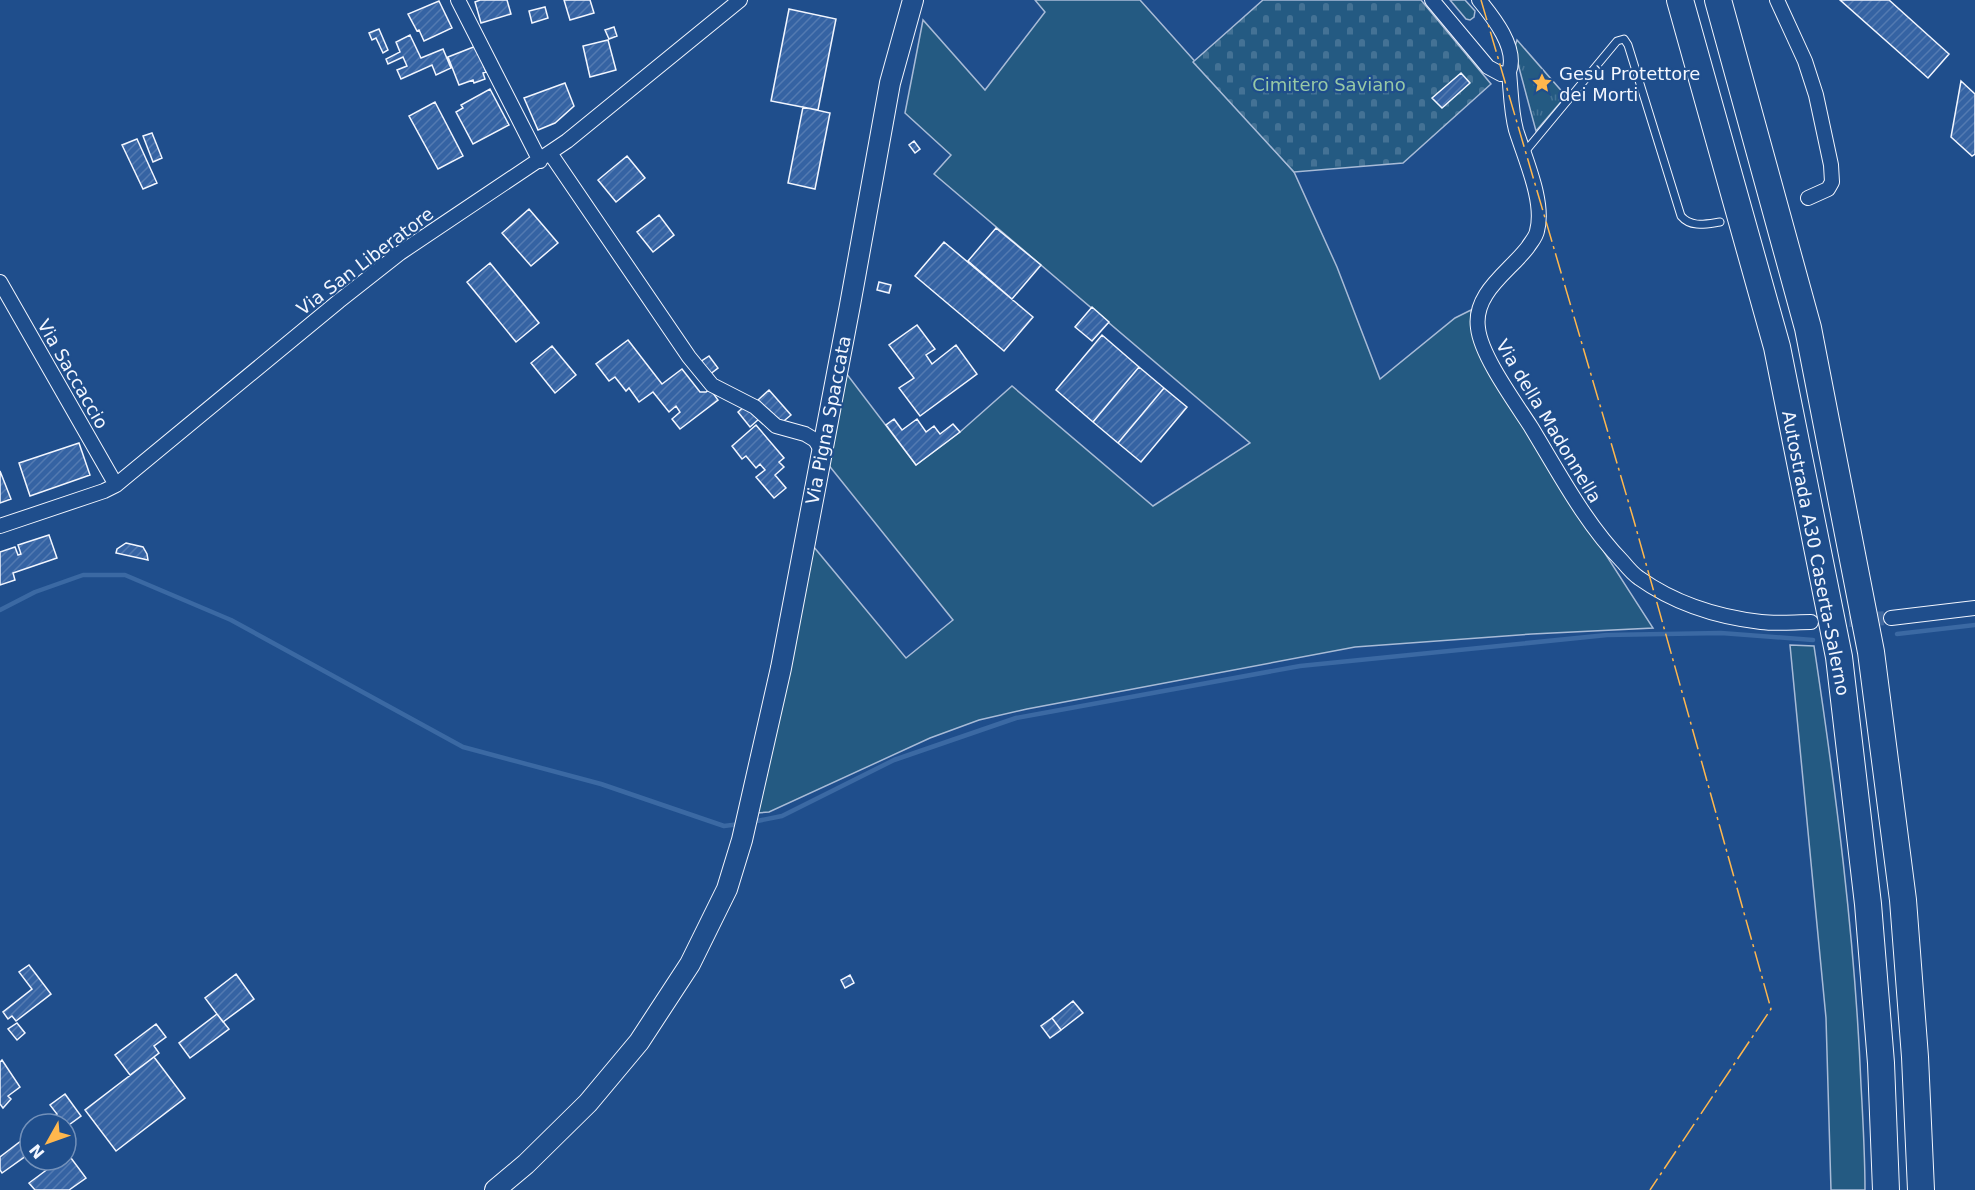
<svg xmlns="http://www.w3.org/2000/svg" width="1975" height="1190" font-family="'DejaVu Sans',sans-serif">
	<defs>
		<pattern id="cemetery-stones" width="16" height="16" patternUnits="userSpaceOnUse" patternTransform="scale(1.5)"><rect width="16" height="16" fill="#245a82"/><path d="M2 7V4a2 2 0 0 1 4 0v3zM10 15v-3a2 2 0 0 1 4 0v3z" fill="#447295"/></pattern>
		<pattern id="park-tufts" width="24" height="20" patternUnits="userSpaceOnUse" patternTransform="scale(1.5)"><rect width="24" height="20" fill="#245a82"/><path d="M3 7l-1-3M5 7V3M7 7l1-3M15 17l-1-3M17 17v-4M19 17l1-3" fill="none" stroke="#447295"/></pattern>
		<pattern id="building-hatch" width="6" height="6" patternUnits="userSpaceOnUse" patternTransform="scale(1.5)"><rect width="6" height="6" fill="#3563a3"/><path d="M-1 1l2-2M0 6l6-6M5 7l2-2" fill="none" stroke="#537ab1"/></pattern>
	</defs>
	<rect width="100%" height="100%" fill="#1f4e8c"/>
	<!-- grass -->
	<path fill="#245a82" stroke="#a8bbd7" stroke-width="1.5" d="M1035 0H1140L1294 172 1337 267 1380 379 1455 318 1471 310C1472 334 1478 352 1489 373L1653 628 1532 634 1355 647 1027 709 979 720 930 738 769 812 757 813 813 546 906 658 953 620 827 463 846 373 916 465 960 432 1012 386 1153 506 1250 443 934 174 951 155 905 113 923 20 985 90 1045 12Z
		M1450 0H1465L1475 11 1474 17 1470 20 1466 19Z
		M1790 645 1814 646C1836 792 1855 938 1861 1085 1863 1120 1865 1155 1865 1190H1831L1826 1018Z"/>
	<!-- cemetery -->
	<path fill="url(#cemetery-stones)" stroke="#a8bbd7" stroke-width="1.5" d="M1263 0H1421L1491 84 1403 163 1294 172 1193 62Z"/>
	<!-- park -->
	<path fill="url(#park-tufts)" stroke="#a8bbd7" stroke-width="1.5" d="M1517 40 1566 96 1536 131 1514 49Z"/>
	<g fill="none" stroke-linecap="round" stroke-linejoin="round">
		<!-- stream -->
		<path stroke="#3b69a3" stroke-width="4.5" d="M0 610 35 592 83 575H125L231 620 463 747 601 784 724 826 740 824
			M1897 634 1975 625
			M752 822 782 816 894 760 1016 718 1300 666 1607 635 1721 633 1813 640"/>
	</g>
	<!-- building -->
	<path fill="url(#building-hatch)" stroke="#f2f6ff" stroke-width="1.5" d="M480 0H507L511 14 481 23 475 2Z
		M564 0H590L594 13 570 20Z
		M1840 0H1889L1949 54 1928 78Z
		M439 1 452 28 424 41 419 30 417 31 408 14Z
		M545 7 548 18 532 23 529 11Z
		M789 9 836 19 818 110 771 101Z
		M614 27 617 36 609 39 605 30Z
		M379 29 388 50 383 53 376 38 372 40 369 33Z
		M410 35 421 58 443 49 451 68 436 75 432 65 401 79 397 70 407 66 403 57 388 64 386 59 400 52 396 42Z
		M608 40 616 70 590 77 583 46Z
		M476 46 486 72 483 73 485 79 474 83 473 80 459 85 448 57Z
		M1461 73 1470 83 1442 108 1432 98Z
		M1961 81 1975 94V154L1972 156 1951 137Z
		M565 83 574 106 555 123 538 130 524 98Z
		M490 89 509 125 473 144 456 112 463 108 461 105Z
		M435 102 463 156 438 169 409 116Z
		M803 107 830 113 815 189 788 183Z
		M152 133 162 158 153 162 143 136Z
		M137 139 157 183 143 189 122 145Z
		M914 141 920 149 915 153 909 145Z
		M627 156 645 178 616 202 598 180Z
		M529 209 558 243 531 266 502 233Z
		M659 215 674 235 653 252 637 232Z
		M996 228 1041 265 1012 299 968 261Z
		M944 242 1033 317 1004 351 915 276Z
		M490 263 539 323 516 342 467 282Z
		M879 282 891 285 889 293 877 290Z
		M1092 307 1109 322 1092 341 1075 327Z
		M917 325 935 349 926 355 932 364 956 345 977 374 920 416 899 388 914 378 889 345Z
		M1102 335 1139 367 1093 422 1056 390Z
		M628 340 662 384 682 369 700 392H706L710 389 718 400 680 429 672 419 680 412 676 406 669 412 653 392 639 402 629 388 626 391 615 377 609 381 596 364Z
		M552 346 576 375 555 393 531 363Z
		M709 356 718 368 709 375 700 362Z
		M1139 367 1164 388 1118 443 1093 422Z
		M1164 388 1187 407 1141 462 1118 443Z
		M769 390 791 415 779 425 758 400Z
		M747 404 759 419 750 427 738 412Z
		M894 419 902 430 917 419 926 432 934 426 940 434 953 424 960 432 916 465 886 425Z
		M756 425 784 458 779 462 784 467 775 475 786 488 774 498 756 477 765 470 760 464 756 468 746 456 742 459 732 446Z
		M79 443 90 475 30 496 19 463Z
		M0 471 11 499 0 503Z
		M49 535 57 558 13 573 15 580 0 585V552L15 547 18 555 21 554 18 545Z
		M126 543 143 547 147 554 148 560 116 553 117 549Z
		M29 965 51 994 16 1021 12 1016 8 1019 3 1012 32 989 19 972Z
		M236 974 254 999 223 1022 205 998Z
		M850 975 854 983 845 988 841 980Z
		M1073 1001 1083 1013 1061 1030 1052 1018Z
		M217 1014 229 1029 190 1058 179 1043Z
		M1052 1018 1061 1030 1050 1038 1041 1026Z
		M17 1023 25 1033 17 1040 8 1029Z
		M156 1024 166 1037 154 1046 159 1053 130 1075 115 1055Z
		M154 1057 185 1098 116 1151 85 1110Z
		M2 1060 20 1087 8 1096 11 1099 3 1108 0 1104V1062Z
		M65 1094 81 1116 66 1127V1124H44L57 1114 50 1105Z
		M30 1134V1153L2 1173 0 1170V1157Z
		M68 1154 86 1178 69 1190H35L29 1183 60 1160H66V1155Z"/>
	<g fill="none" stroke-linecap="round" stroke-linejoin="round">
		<!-- minor-tunnel -->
		<path stroke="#3f679d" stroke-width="14" stroke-dasharray="14 7" stroke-linecap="butt" d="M1828 621 1891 618"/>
		<!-- service casing -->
		<g stroke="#f2f6ff" stroke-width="9">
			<path id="service" d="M1524 153 1617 41 1624 39 1628 45 1681 216C1691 228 1706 224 1720 222"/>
		</g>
		<!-- minor casing -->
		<g stroke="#f2f6ff" stroke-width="16">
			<path id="minor" d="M458 0 540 161
				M1432 0 1488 67 1501 74 1509 72C1511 92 1511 111 1516 130 1525 159 1545 202 1537 231 1536 237 1531 242 1528 247 1509 272 1473 293 1478 328 1481 356 1515 402 1531 427 1559 473 1585 523 1623 562 1628 568 1633 574 1639 578 1674 603 1718 617 1761 622 1778 624 1795 622 1811 622
				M1479 0C1493 17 1518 48 1509 72
				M1777 0 1805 61 1816 95 1831 165 1832 182 1828 189 1808 198
				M550 153 689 357 712 385 755 407 776 426 805 434 815 440 822 451
				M0 282 116 485
				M0 526 104 491 116 485 339 301 400 253 567 141 740 0
				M1891 618 1975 608"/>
		</g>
		<!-- secondary casing -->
		<g stroke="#f2f6ff" stroke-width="22">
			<path id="secondary" d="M495 1190 526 1164 588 1103 639 1042 690 964 727 889 742 840 781 668 850 305 890 83 913 0"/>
		</g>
		<!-- motorway casing -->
		<g stroke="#f2f6ff" stroke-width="28">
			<path id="motorway" d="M1680 0 1777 347 1839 657 1868 904 1881 1063 1886 1190
				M1718 0 1808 328 1871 652 1903 900 1915 1057 1921 1190"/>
		</g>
		<!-- service -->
		<use href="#service" stroke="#1f4e8c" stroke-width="7"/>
		<!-- minor -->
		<use href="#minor" stroke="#1f4e8c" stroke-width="14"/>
		<!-- secondary -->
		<use href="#secondary" stroke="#1f4e8c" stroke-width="20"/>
		<!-- motorway -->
		<use href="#motorway" stroke="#1f4e8c" stroke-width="26"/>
		<!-- power -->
		<path stroke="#ffb74d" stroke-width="1.5" stroke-dasharray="21 4.5 3 4.5" stroke-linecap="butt" d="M1481 0 1634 521 1771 1009 1650 1190"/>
	</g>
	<!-- icons -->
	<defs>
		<g id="sight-bare" transform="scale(1.62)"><path d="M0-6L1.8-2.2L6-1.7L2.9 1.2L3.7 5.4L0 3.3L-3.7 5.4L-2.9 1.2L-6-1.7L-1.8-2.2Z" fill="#ffb74d" stroke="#1f4e8c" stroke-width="2.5" paint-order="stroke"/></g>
	</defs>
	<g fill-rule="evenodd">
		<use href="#sight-bare" x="1542" y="83"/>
	</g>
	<g text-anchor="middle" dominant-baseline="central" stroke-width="4.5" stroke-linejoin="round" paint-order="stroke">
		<!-- poi labels -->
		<g font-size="18" fill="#f2f6ff" stroke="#1f4e8c" text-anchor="start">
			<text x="1559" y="73">Gesù Protettore<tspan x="1559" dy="21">dei Morti</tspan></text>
		</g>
		<!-- park labels -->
		<g font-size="18" fill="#97c8a6" stroke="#1f4e8c">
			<text x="1329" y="84">Cimitero Saviano</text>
		</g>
		<!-- street labels -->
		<g font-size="18" fill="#f2f6ff" stroke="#1f4e8c">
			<text transform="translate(365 261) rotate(-37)">Via San Liberatore</text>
			<text transform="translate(73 374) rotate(60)">Via Saccaccio</text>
			<text transform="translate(828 420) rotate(-79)">Via Pigna Spaccata</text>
			<text transform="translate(1549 421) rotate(59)">Via della Madonnella</text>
			<text transform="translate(1816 553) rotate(79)">Autostrada A30 Caserta-Salerno</text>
		</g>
	</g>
	<!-- north arrow -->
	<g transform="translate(48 1142) rotate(230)"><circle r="28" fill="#1f4e8c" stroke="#7391ba" stroke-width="1.5"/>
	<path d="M0-4.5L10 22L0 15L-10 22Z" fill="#ffb74d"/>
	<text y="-9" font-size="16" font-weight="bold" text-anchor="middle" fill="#f2f6ff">N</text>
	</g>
</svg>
